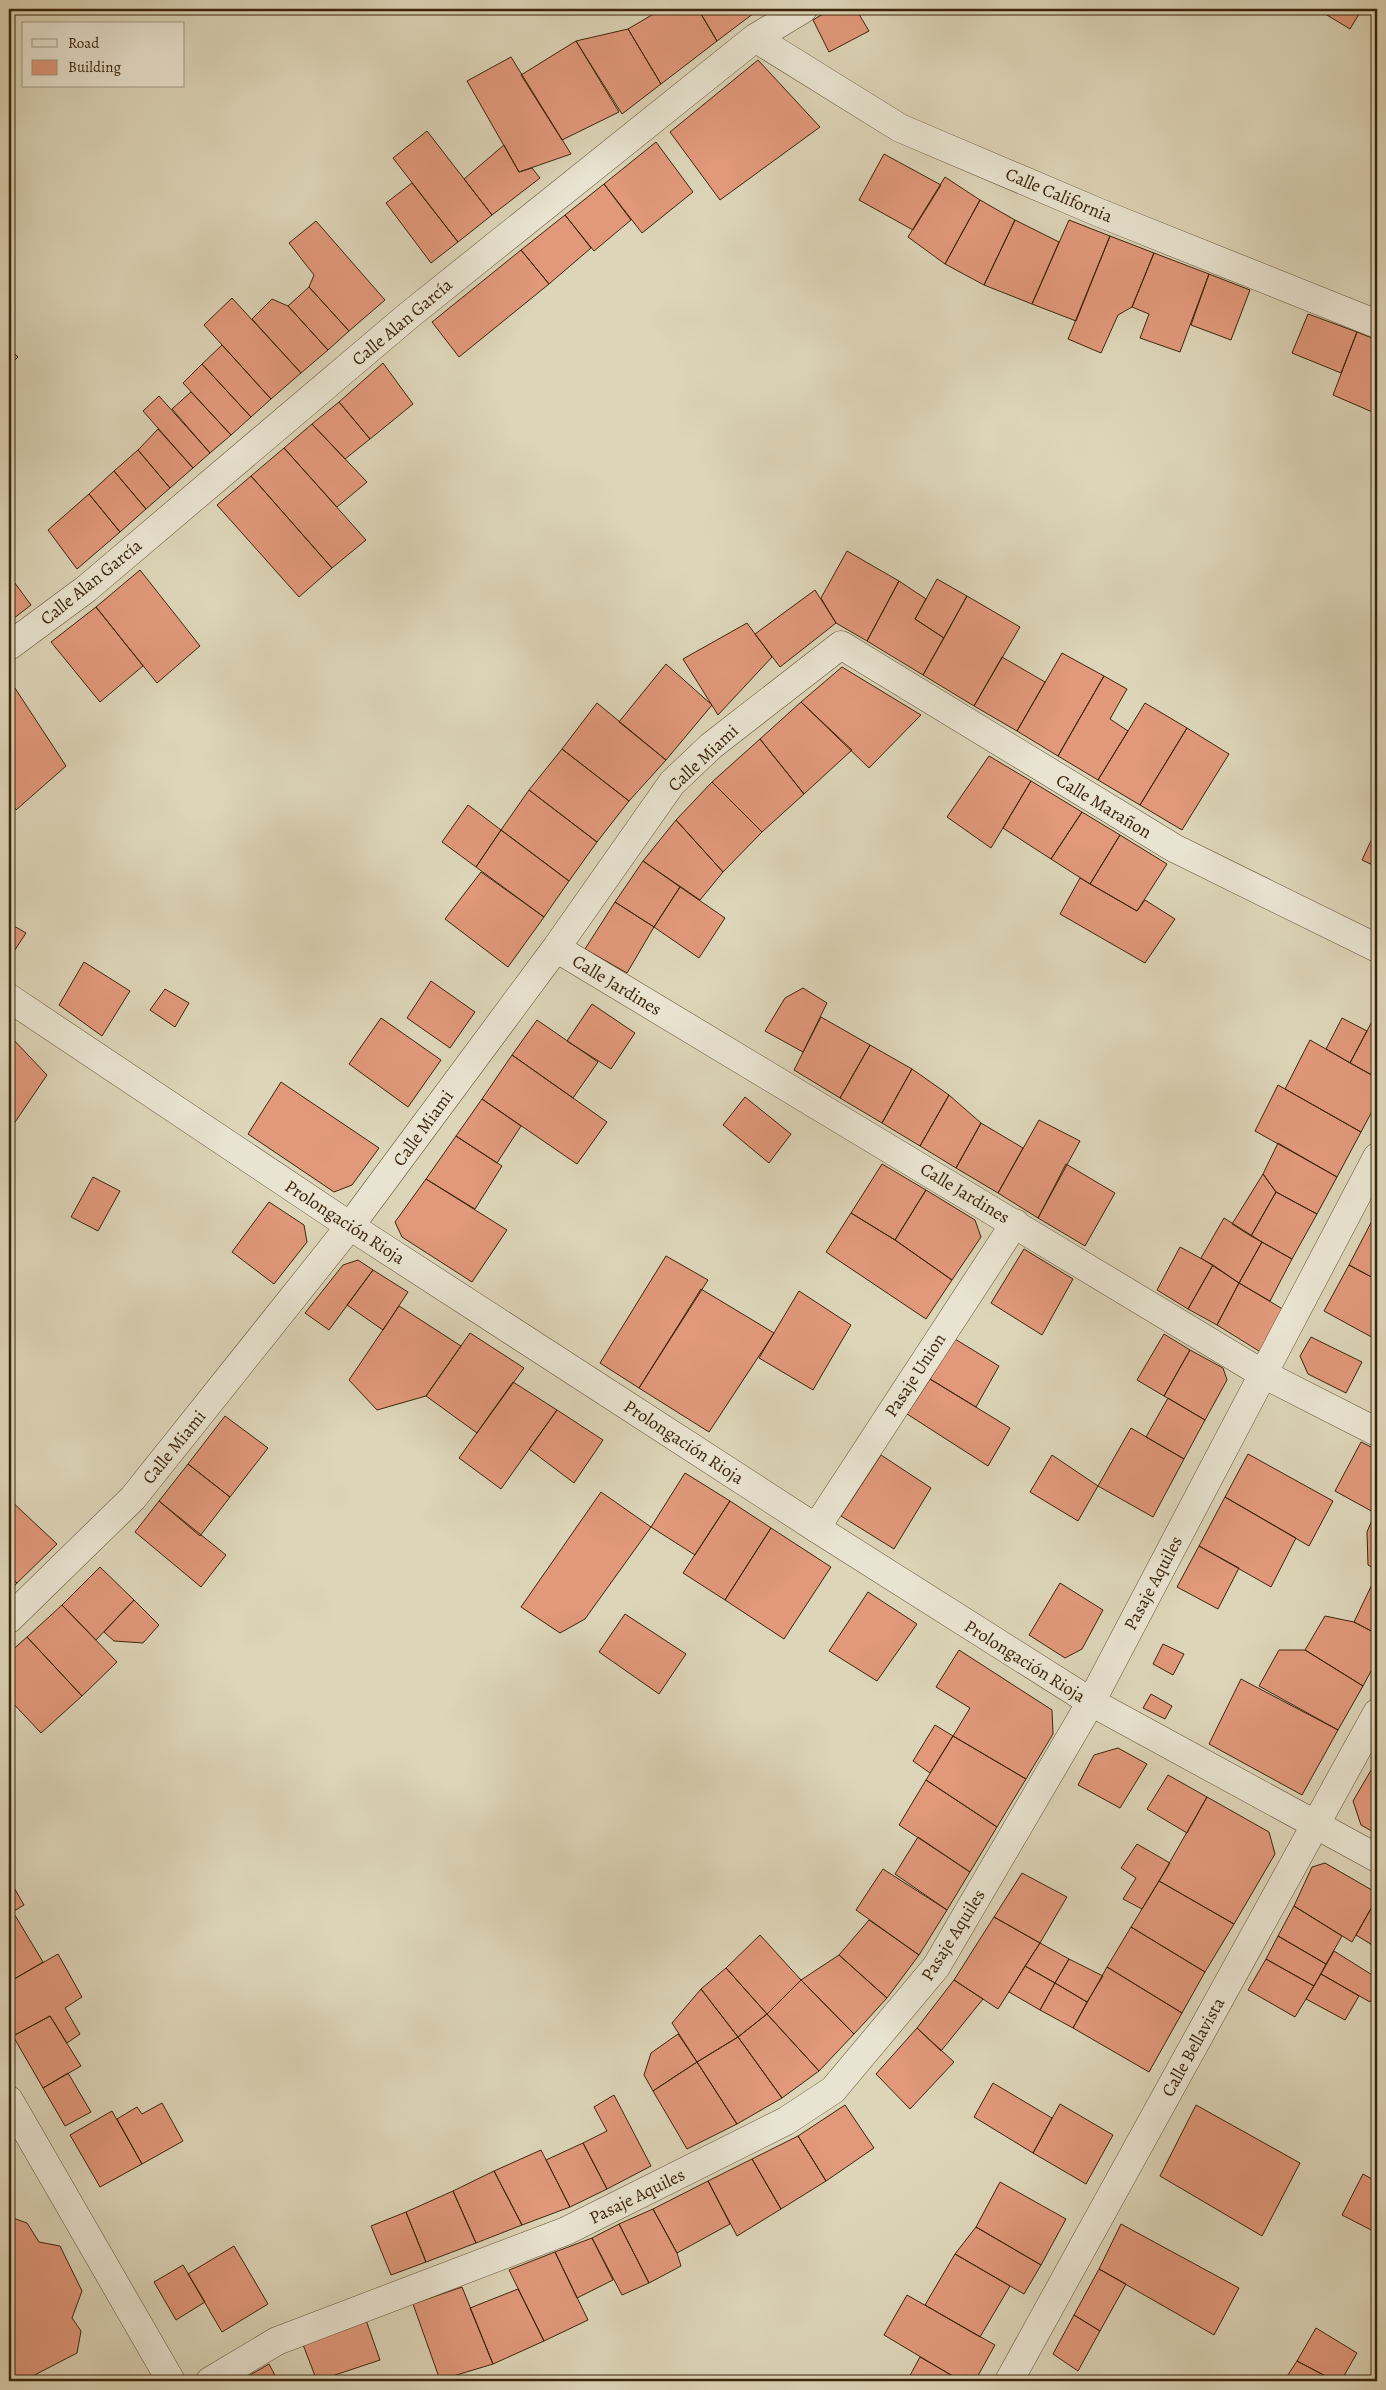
<svg xmlns="http://www.w3.org/2000/svg" width="1386" height="2390" font-family="Alegreya,serif">
	<rect width="100%" height="100%" fill="#ddd5b8"/>
	<filter id="stains"><feTurbulence type="fractalNoise" baseFrequency=".004" numOctaves="4"/><feColorMatrix values="0 0 0 0 .2 0 0 0 0 .09 0 0 0 0 .02 0 0 0 .5 -.17"/></filter>
	<radialGradient id="worn" r=".72"><stop offset=".6" stop-color="#630" stop-opacity="0"/><stop offset="1" stop-color="#630" stop-opacity=".3"/></radialGradient>
	<!-- building -->
	<path fill="#e1987b" stroke="#3c250a" d="M662 9H698L717 41 661 84 628 29Z
		M698 9H757L758 10 717 41Z
		M831 9H856L869 31 829 52 813 20Z
		M1317 9H1362L1350 29Z
		M628 29 661 84 622 114 576 41Z
		M576 41 619 112 562 140 521 75Z
		M511 57 571 154 519 172 467 81Z
		M758 60 820 127 720 200 670 132Z
		M427 131 492 215 458 242 393 158Z
		M656 142 693 192 642 233 604 184Z
		M504 145 519 172 532 168 540 178 492 215 464 179Z
		M884 154 941 185 913 230 859 200Z
		M945 177 980 200 945 264 908 237Z
		M412 183 458 242 431 263 386 203Z
		M604 184 631 220 594 251 565 215Z
		M980 200 1015 220 984 285 945 264Z
		M565 215 591 248 549 284 521 250Z
		M1015 220 1059 242 1032 304 984 285Z
		M1069 220 1110 236 1076 321 1032 304Z
		M316 221 385 300 349 331 309 287 314 275 289 243Z
		M1110 236 1154 253 1132 307 1118 315 1101 353 1068 339Z
		M521 250 549 284 459 357 432 322Z
		M1154 253 1209 274 1180 352 1140 338 1149 314 1132 307Z
		M1209 274 1250 290 1231 340 1191 325Z
		M309 287 349 331 328 350 288 306Z
		M232 298 301 373 271 399 204 325Z
		M272 299 288 306 328 350 301 373 252 319Z
		M1308 314 1357 332 1341 373 1292 353Z
		M1357 332 1377 340V414L1333 395Z
		M222 345 271 399 251 417 202 364Z
		M9 348 18 357 9 366Z
		M383 363 413 404 370 439 339 402Z
		M202 364 251 417 231 435 183 383Z
		M191 392 231 435 210 453 172 409Z
		M159 396 210 453 193 468 143 411Z
		M339 402 370 439 345 459 312 424Z
		M312 424 367 482 337 507 284 448Z
		M158 429 193 468 170 488 138 450Z
		M284 448 366 540 332 568 251 476Z
		M138 450 170 488 146 509 114 471Z
		M114 471 146 509 120 532 89 494Z
		M251 476 332 568 299 597 217 505Z
		M89 494 120 532 77 569 48 530Z
		M847 551 899 581 867 641 836 623 821 598Z
		M140 570 200 646 157 683 96 607Z
		M9 575 31 605 9 622Z
		M937 579 967 596 944 638 915 619Z
		M899 581 926 599 915 619 944 638 923 675 867 641Z
		M815 590 836 623 780 667 755 634Z
		M967 596 1020 627 974 706 923 675Z
		M96 607 143 666 100 702 51 642Z
		M747 623 772 657 718 715 683 659Z
		M1062 653 1104 676 1058 756 1017 731Z
		M1002 657 1045 682 1017 731 974 706Z
		M666 664 712 705 666 760 619 722Z
		M842 667 921 715 869 768 801 702Z
		M1104 676 1127 689 1110 719 1128 731 1098 780 1058 756Z
		M9 679 66 766 16 810 9 797V747L14 744 9 736Z
		M801 702 852 750 804 794 760 739Z
		M597 703 666 760 629 801 562 749Z
		M1145 703 1187 728 1140 805 1098 780Z
		M1187 728 1229 754 1182 830 1140 805Z
		M760 739 804 794 762 832 712 782Z
		M562 749 629 801 597 842 529 790Z
		M989 756 1031 781 991 848 947 817Z
		M1031 781 1082 812 1051 859 1003 828Z
		M712 782 762 832 723 872 676 820Z
		M529 790 597 842 569 881 501 830Z
		M468 805 501 830 476 867 442 842Z
		M1082 812 1120 835 1090 884 1051 859Z
		M676 820 723 872 700 900 643 861Z
		M1377 828V867L1362 860Z
		M501 830 569 881 544 917 476 867Z
		M1120 835 1167 864 1137 911 1090 884Z
		M643 861 680 887 654 927 615 902Z
		M481 872 544 917 508 967 445 919Z
		M1080 878 1137 911 1145 900 1175 919 1145 963 1060 914Z
		M680 887 725 918 699 958 654 927Z
		M615 902 654 927 627 973 585 949Z
		M9 923 26 933 9 959Z
		M84 962 130 991 102 1036 59 1005Z
		M431 981 475 1012 450 1048 407 1018Z
		M803 988 827 1003 803 1052 765 1031 785 998Z
		M165 989 189 1003 175 1027 150 1010Z
		M592 1004 635 1033 611 1069 567 1041Z
		M1377 1012V1078L1350 1063Z
		M821 1017 870 1045 840 1098 794 1070Z
		M381 1018 441 1060 408 1107 349 1064Z
		M1342 1018 1367 1031 1350 1063 1326 1049Z
		M537 1020 598 1062 573 1098 512 1055Z
		M9 1035 47 1075 9 1131Z
		M1310 1040 1377 1078V1102L1361 1132 1285 1089Z
		M870 1045 912 1069 882 1123 840 1098Z
		M512 1055 607 1122 577 1164 482 1099Z
		M912 1069 949 1095 920 1146 882 1123Z
		M281 1082 379 1148 352 1185 334 1192 248 1134Z
		M1278 1085 1361 1132 1337 1177 1255 1131Z
		M949 1095 981 1123 956 1168 920 1146Z
		M745 1097 791 1134 769 1163 723 1125Z
		M482 1099 521 1126 497 1163 456 1136Z
		M1039 1120 1080 1141 1038 1218 998 1193Z
		M981 1123 1023 1148 998 1193 956 1168Z
		M456 1136 502 1166 475 1209 426 1179Z
		M1278 1143 1337 1177 1317 1214 1276 1192 1263 1174Z
		M882 1164 926 1190 895 1240 851 1213Z
		M1066 1164 1115 1193 1085 1246 1038 1218Z
		M1263 1174 1276 1192 1251 1236 1232 1224Z
		M93 1177 120 1191 98 1231 71 1217Z
		M426 1179 507 1230 472 1282 402 1237 395 1222Z
		M926 1190 975 1220 981 1237 952 1280 895 1240Z
		M1276 1192 1317 1214 1292 1259 1251 1236Z
		M269 1202 304 1225 307 1242 274 1284 232 1252Z
		M851 1213 895 1240 952 1280 926 1319 826 1252Z
		M1375 1215 1377 1217V1280L1349 1265Z
		M1224 1218 1262 1242 1239 1283 1201 1258Z
		M1262 1242 1292 1259 1270 1301 1239 1283Z
		M1180 1247 1213 1265 1188 1309 1157 1290Z
		M1024 1249 1073 1279 1042 1335 991 1303Z
		M666 1256 708 1280 639 1388 600 1363Z
		M358 1260 373 1270 329 1330 305 1313 343 1265Z
		M1213 1265 1239 1283 1217 1325 1188 1309Z
		M1349 1265 1377 1280V1340L1324 1311Z
		M373 1270 408 1292 383 1330 347 1305Z
		M1239 1283 1286 1311 1262 1353 1217 1325Z
		M701 1289 774 1333 709 1432 639 1388Z
		M799 1291 851 1325 813 1390 759 1358Z
		M399 1306 461 1346 426 1396 377 1410 349 1380Z
		M470 1333 524 1368 477 1433 426 1396Z
		M1164 1334 1190 1350 1164 1396 1137 1380Z
		M1311 1337 1362 1362 1346 1393 1308 1374 1300 1356Z
		M955 1339 999 1366 976 1407 930 1379Z
		M1190 1350 1223 1368 1227 1380 1205 1420 1164 1396Z
		M930 1379 1010 1428 988 1466 907 1414Z
		M513 1382 557 1410 501 1489 459 1458Z
		M1168 1398 1205 1420 1184 1459 1146 1437Z
		M557 1410 603 1440 574 1483 529 1449Z
		M225 1416 268 1448 230 1497 188 1464Z
		M1131 1428 1184 1459 1153 1517 1098 1486Z
		M1361 1442 1377 1450V1508L1375 1513 1335 1491Z
		M1248 1454 1333 1501 1309 1546 1225 1497Z
		M881 1455 931 1488 894 1549 841 1516Z
		M1052 1455 1098 1486 1078 1521 1030 1492Z
		M188 1464 230 1497 200 1536 159 1501Z
		M685 1473 730 1501 695 1555 651 1527Z
		M601 1492 651 1527 585 1619 560 1633 521 1607Z
		M1225 1497 1296 1538 1271 1587 1199 1546Z
		M9 1499 57 1544 17 1583 9 1575Z
		M159 1501 226 1555 201 1587 135 1532Z
		M730 1501 771 1528 725 1600 683 1573Z
		M1375 1513 1377 1514V1570L1368 1565 1367 1532Z
		M771 1528 831 1567 784 1639 725 1600Z
		M1199 1546 1239 1568 1218 1609 1177 1587Z
		M100 1567 134 1600 96 1640 62 1605Z
		M1377 1574V1634L1354 1622Z
		M9 1575 17 1583 9 1592Z
		M1060 1583 1103 1610 1082 1649 1065 1658 1029 1635Z
		M868 1592 917 1624 877 1681 829 1651Z
		M134 1600 159 1625 143 1643 114 1641 104 1632Z
		M62 1605 117 1662 82 1696 27 1637Z
		M625 1614 686 1654 659 1694 599 1652Z
		M1325 1616 1354 1622 1377 1634V1660L1363 1686 1305 1650Z
		M27 1637 82 1696 41 1733 9 1699V1653Z
		M1163 1644 1184 1654 1173 1675 1153 1664Z
		M959 1650 1052 1710 1053 1734 1026 1779 953 1736 970 1708 936 1687Z
		M1279 1650H1305L1363 1686 1338 1730 1259 1686Z
		M1241 1679 1338 1730 1302 1795 1209 1744Z
		M1151 1694 1172 1706 1165 1719 1143 1708Z
		M935 1725 953 1736 930 1773 913 1761Z
		M953 1736 1026 1779 997 1827 926 1780Z
		M1118 1748 1147 1764 1120 1808 1078 1785 1094 1755Z
		M1377 1760V1834L1361 1825 1353 1801Z
		M1168 1775 1207 1797 1187 1833 1147 1809Z
		M926 1780 997 1827 970 1872 899 1825Z
		M1207 1797 1269 1832 1275 1854 1234 1924 1159 1881Z
		M918 1837 970 1872 947 1910 895 1874Z
		M1137 1844 1170 1863 1142 1909 1123 1899 1136 1878 1121 1868Z
		M1325 1863 1377 1893V1898L1352 1942 1294 1906 1312 1867Z
		M883 1869 947 1910 919 1955 856 1910Z
		M1022 1873 1067 1897 1040 1943 994 1917Z
		M9 1879 24 1905 9 1914Z
		M1159 1881 1234 1924 1205 1972 1131 1927Z
		M1377 1898V1948L1356 1935Z
		M1294 1906 1342 1936 1326 1964 1278 1936Z
		M13 1912 43 1962 9 1982V1914Z
		M994 1917 1040 1943 998 2009 954 1980Z
		M869 1920 919 1955 887 1998 839 1955Z
		M1131 1927 1205 1972 1182 2013 1107 1967Z
		M760 1935 801 1980 767 2014 726 1968Z
		M1278 1936 1326 1964 1314 1986 1266 1959Z
		M1040 1943 1069 1959 1055 1983 1025 1966Z
		M1334 1951 1377 1978V1990L1370 2002 1321 1974Z
		M58 1954 82 1997 65 2008 80 2034 67 2043 50 2016 13 2036 9 2027V1982Z
		M839 1955 887 1998 854 2034 801 1980Z
		M1069 1959 1103 1976 1087 2002 1055 1983Z
		M1266 1959 1314 1986 1295 2017 1248 1990Z
		M1025 1966 1055 1983 1040 2010 1009 1992Z
		M1107 1967 1182 2013 1149 2072 1073 2028Z
		M726 1968 767 2014 738 2037 701 1989Z
		M1321 1974 1359 1996 1345 2020 1306 1999Z
		M801 1980 854 2034 819 2071 767 2014Z
		M954 1980 983 1999 941 2051 917 2028Z
		M1055 1983 1087 2002 1073 2028 1040 2010Z
		M701 1989 738 2037 697 2062 672 2023Z
		M767 2014 819 2071 782 2098 738 2037Z
		M50 2016 81 2066 43 2088 13 2036Z
		M917 2028 954 2062 910 2109 876 2074Z
		M678 2034 697 2062 653 2091 644 2075 651 2053Z
		M738 2037 782 2098 737 2124 697 2062Z
		M697 2062 737 2124 687 2149 653 2091Z
		M68 2073 91 2112 65 2126 43 2088Z
		M993 2083 1052 2118 1033 2153 974 2117Z
		M614 2095 651 2166 607 2189 583 2143 607 2131 594 2107Z
		M162 2103 183 2141 142 2164 117 2119 137 2107 142 2114Z
		M1060 2104 1113 2135 1086 2184 1033 2153Z
		M845 2105 874 2148 826 2181 798 2136Z
		M1196 2105 1300 2163 1262 2236 1160 2176Z
		M112 2111 142 2164 100 2187 70 2135Z
		M798 2136 826 2181 781 2209 752 2159Z
		M583 2143 607 2189 570 2207 546 2160Z
		M541 2150 570 2207 522 2225 494 2171Z
		M752 2159 781 2209 737 2236 708 2181Z
		M494 2171 522 2225 476 2243 453 2191Z
		M1363 2174 1377 2182V2233L1342 2215Z
		M708 2181 730 2224 677 2253 653 2209Z
		M1000 2182 1066 2219 1041 2265 976 2227Z
		M453 2191 476 2243 426 2262 406 2212Z
		M653 2209 677 2253 681 2266 649 2283 619 2224Z
		M406 2212 426 2262 391 2275 371 2226Z
		M10 2217 27 2223 39 2242 60 2246 82 2291 72 2318 81 2331 77 2353 23 2381H9Z
		M619 2224 649 2283 622 2295 592 2238Z
		M1121 2224 1239 2288 1214 2335 1099 2269Z
		M976 2227 1041 2265 1024 2294 955 2254Z
		M592 2238 613 2280 577 2298 555 2252Z
		M234 2246 268 2304 222 2332 188 2274Z
		M555 2252 588 2320 544 2341 509 2270Z
		M955 2254 1010 2286 980 2337 925 2305Z
		M183 2265 205 2302 176 2320 154 2282Z
		M1099 2269 1126 2284 1100 2331 1074 2315Z
		M462 2287 493 2364 440 2380 413 2304Z
		M518 2289 544 2341 493 2364 470 2308Z
		M907 2295 995 2345 975 2381H961L884 2335Z
		M1074 2315 1100 2331 1078 2371 1053 2354Z
		M366 2320 380 2360 317 2381 302 2342Z
		M1316 2328 1357 2353 1341 2381H1335L1297 2361Z
		M920 2357 958 2379 957 2381H907Z
		M1297 2361 1335 2381H1284Z
		M269 2364 278 2381H240Z
		M1377 2364V2381H1368Z"/>
	<g fill="none" stroke-linecap="round" stroke-linejoin="round">
		<!-- minor casing -->
		<g stroke="#645136" stroke-width="29">
			<path id="minor" d="M755 38 900 128 1100 213 1377 324
				M9 646 86 589 408 316 755 38 803 9
				M556 948 1263 1374 1377 1432
				M816 1528 1015 1223
				M9 1619 133 1498 350 1226 556 948 672 783 711 746 841 645 1174 848 1377 948
				M9 2100 171 2381
				M210 2381 277 2341 566 2231 786 2121 833 2090 936 1967 1091 1702 1377 1157
				M1009 2381 1377 1713"/>
		</g>
		<!-- tertiary casing -->
		<g stroke="#645136" stroke-width="29">
			<path id="tertiary" d="M9 998 350 1226 816 1528 1091 1702 1377 1858"/>
		</g>
		<!-- minor -->
		<use href="#minor" stroke="#e9e4d1" stroke-width="28"/>
		<!-- tertiary -->
		<use href="#tertiary" stroke="#e9e4d1" stroke-width="28"/>
	</g>
	<g text-anchor="middle" dominant-baseline="central" stroke-width="4" stroke-linejoin="round" paint-order="stroke">
		<!-- street labels -->
		<g font-size="18" fill="#3c250a" stroke="#e9e4d1">
			<text transform="translate(1059 195) rotate(23)">Calle California</text>
			<text transform="translate(402 322) rotate(-40)">Calle Alan García</text>
			<text transform="translate(91 582) rotate(-39)">Calle Alan García</text>
			<text transform="translate(703 758) rotate(-43)">Calle Miami</text>
			<text transform="translate(1104 806) rotate(31)">Calle Marañon</text>
			<text transform="translate(617 985) rotate(31)">Calle Jardines</text>
			<text transform="translate(423 1128) rotate(-54)">Calle Miami</text>
			<text transform="translate(965 1193) rotate(31)">Calle Jardines</text>
			<text transform="translate(345 1222) rotate(33)">Prolongación Rioja</text>
			<text transform="translate(915 1375) rotate(-57)">Pasaje Union</text>
			<text transform="translate(684 1442) rotate(33)">Prolongación Rioja</text>
			<text transform="translate(174 1447) rotate(-51)">Calle Miami</text>
			<text transform="translate(1153 1583) rotate(-62)">Pasaje Aquiles</text>
			<text transform="translate(1025 1661) rotate(32)">Prolongación Rioja</text>
			<text transform="translate(953 1935) rotate(-58)">Pasaje Aquiles</text>
			<text transform="translate(1193 2047) rotate(-61)">Calle Bellavista</text>
			<text transform="translate(637 2196) rotate(-26)">Pasaje Aquiles</text>
		</g>
	</g>
	<!-- margin -->
	<rect width="1386" height="2390" fill="none" stroke="#ddd5b8" stroke-width="30"/>
	<rect x="10" y="10" width="1366" height="2370" fill="none" stroke="#3c250a" stroke-width="2.5"/>
	<rect x="15" y="15" width="1356" height="2360" fill="none" stroke="#3c250a"/>
	<!-- legend -->
	<rect x="22" y="22" width="162" height="65" fill="#e9e4d1" stroke="#a49881"/>
	<rect x="32" y="39" width="25" height="8" fill="#e9e4d1" stroke="#a49881"/>
	<text x="68" y="48" font-size="15" fill="#3c250a">Road</text>
	<rect x="32" y="60" width="25" height="15" fill="#e1987b" stroke="#a49881"/>
	<text x="68" y="72" font-size="15" fill="#3c250a">Building</text>
	<rect width="100%" height="100%" filter="url(#stains)"/>
	<rect width="100%" height="100%" fill="url(#worn)"/>
</svg>
